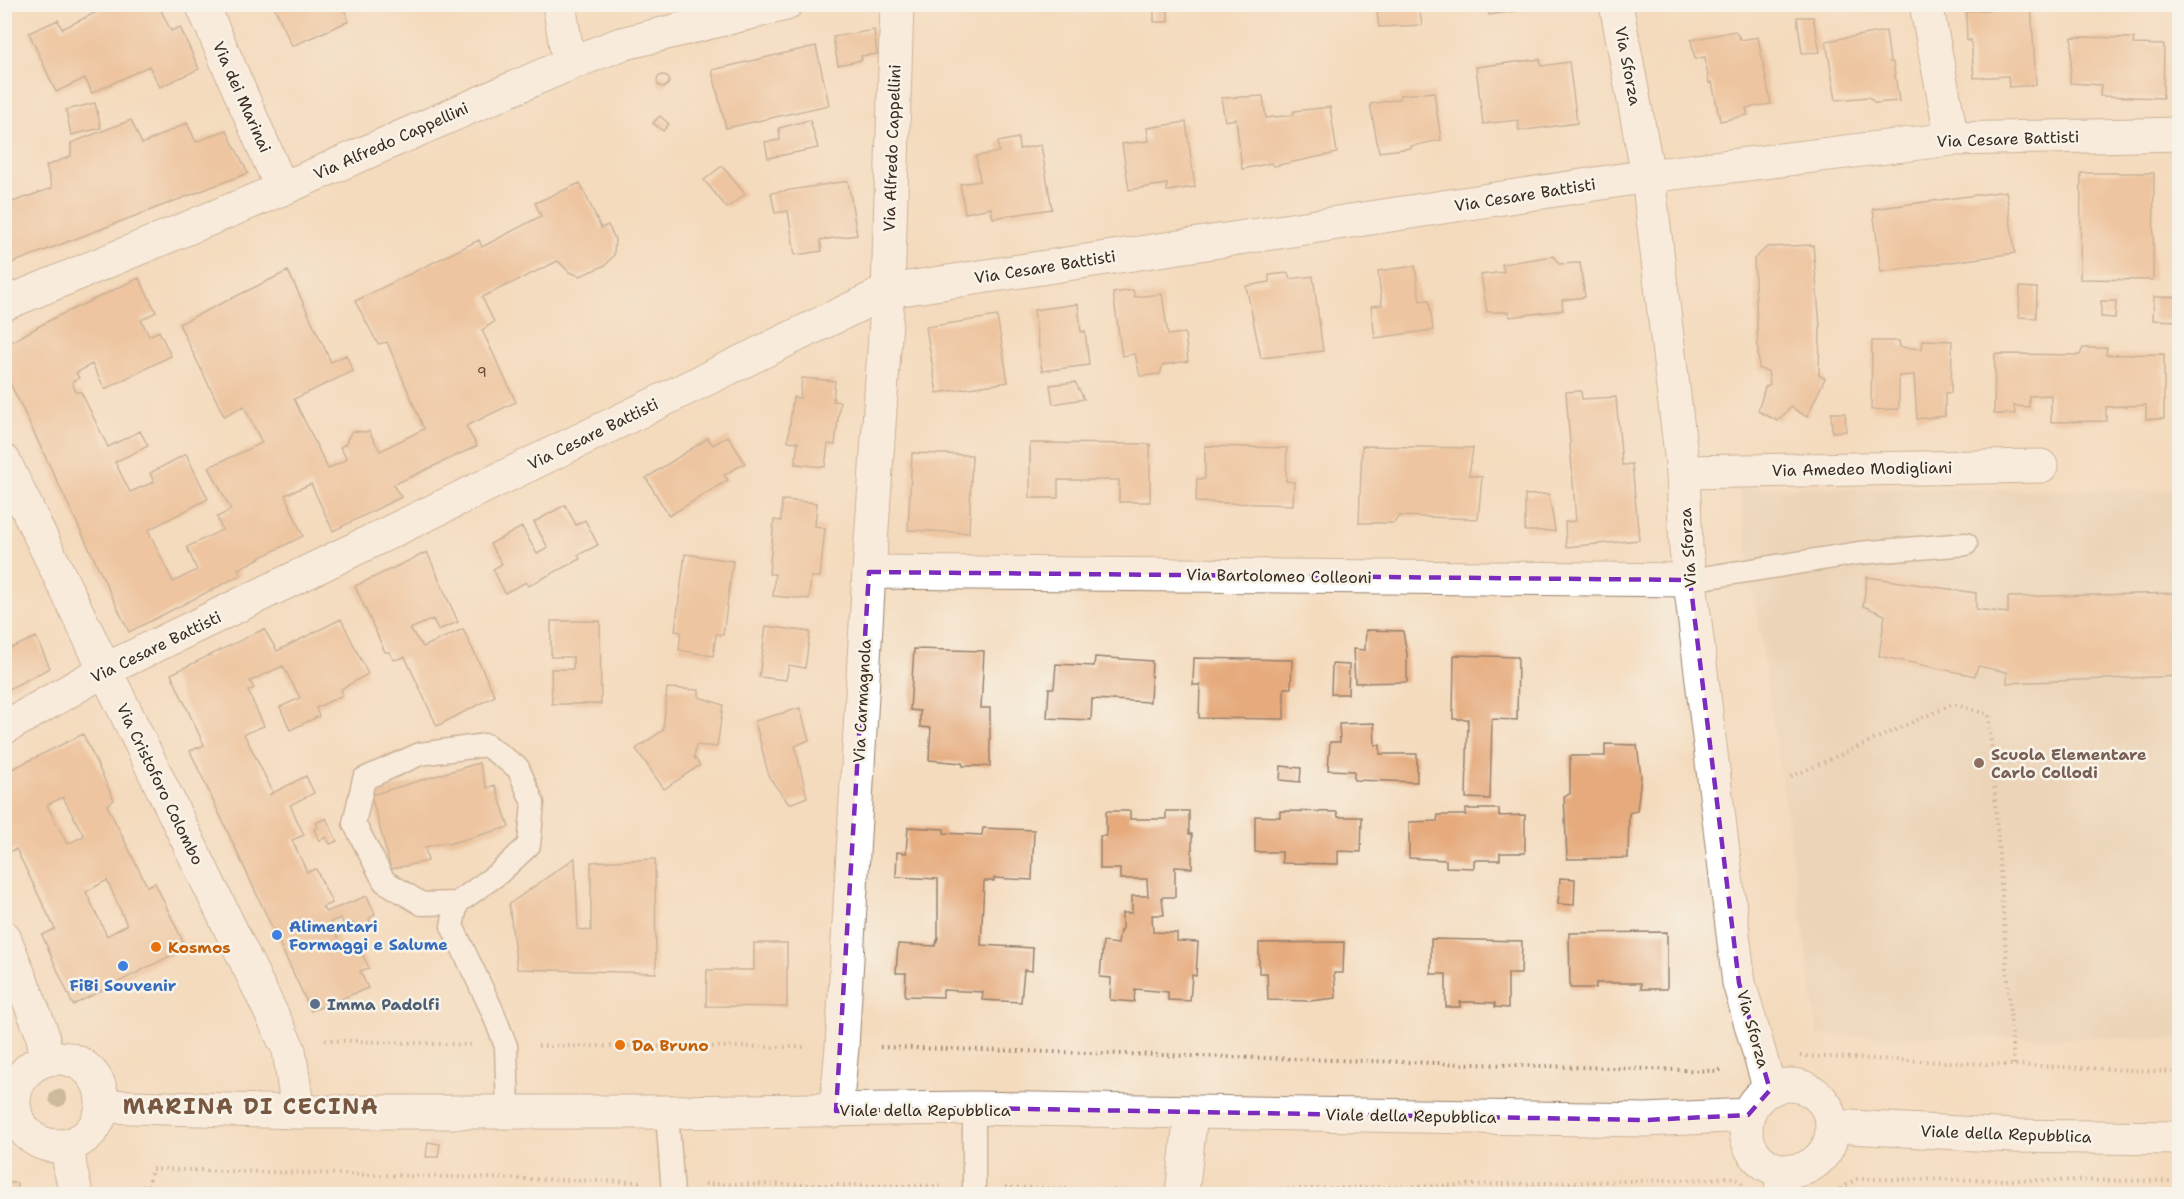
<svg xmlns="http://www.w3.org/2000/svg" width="2184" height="1199" font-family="'Shantell Sans',sans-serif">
	<rect width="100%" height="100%" fill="#f7f3e8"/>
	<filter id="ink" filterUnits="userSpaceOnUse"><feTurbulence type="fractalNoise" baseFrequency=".0167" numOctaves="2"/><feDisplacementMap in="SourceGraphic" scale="12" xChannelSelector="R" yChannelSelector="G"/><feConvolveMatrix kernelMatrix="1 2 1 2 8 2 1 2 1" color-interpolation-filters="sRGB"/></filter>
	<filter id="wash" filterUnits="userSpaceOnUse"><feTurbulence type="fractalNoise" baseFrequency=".008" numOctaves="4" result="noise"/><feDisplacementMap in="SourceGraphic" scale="24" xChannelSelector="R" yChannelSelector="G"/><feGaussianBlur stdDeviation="1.35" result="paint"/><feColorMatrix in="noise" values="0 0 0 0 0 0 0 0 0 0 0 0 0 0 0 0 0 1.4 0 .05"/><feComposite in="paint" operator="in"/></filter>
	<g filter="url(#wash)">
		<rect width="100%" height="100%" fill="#f4dbbe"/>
		<!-- built -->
		<path fill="#e2cdb2" d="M1739 487 2179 491V1039L1818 1035Z"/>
		<g id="blocks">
			<!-- building -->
			<path fill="#e6aa7d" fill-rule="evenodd" d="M113 4H158L171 31 180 27 199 69 160 87 149 66 92 93 85 78 56 92 29 33 58 20 62 29Z
				M273 4H342L349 21 292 46Z
				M1154 4H1168V22H1154Z
				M1488 4H1547V6L1489 15Z
				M2031 4 2036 85 2009 87 2008 76 1974 78 1971 40 1967 41 1966 11 1993 10V5Z
				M1376 5H1419L1422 25 1379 27Z
				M1797 17H1813L1820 52 1802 53Z
				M874 30 877 54 861 56 862 60 838 65 833 37Z
				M1735 31 1741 40 1758 37 1771 104 1746 108 1748 115 1720 121 1712 82 1709 83 1705 57 1695 59 1691 40Z
				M1886 31 1890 62H1893L1899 101 1875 103 1869 97 1836 100 1826 41Z
				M2072 37 2134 38 2133 44 2164 45 2163 98 2100 96 2101 85 2070 83Z
				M816 46 829 105 726 128 712 70Z
				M1540 59 1541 66 1569 62 1577 123 1519 131 1518 120 1483 124 1476 67Z
				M657 81a6 6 0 1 1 12 0a6 6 0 1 1-12 0Z
				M1434 92 1441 140 1411 146V148L1379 152 1370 104 1399 99 1400 95Z
				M1263 96 1266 118 1293 115 1294 111 1330 107 1337 153 1274 166 1271 163 1242 169 1236 119 1225 121 1221 98Z
				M95 103 101 128 71 135 66 110Z
				M660 116 669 124 663 131 653 123Z
				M131 120 142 144 187 123 196 142 226 130 248 173 4 266V205L52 188 46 166 71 156V143Z
				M810 120 818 148 768 158 765 142 780 140 779 128Z
				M1186 122 1195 187 1167 191V184L1129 190 1122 144 1149 141 1147 128Z
				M1018 138 1019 149 1041 145 1052 209 993 218 991 208 965 213 960 184 980 181 976 156 999 152 998 142Z
				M722 166 745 194 727 208 704 180Z
				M2081 173H2154L2153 280 2080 279Z
				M848 181 857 235 820 240 822 251 795 255 788 211 775 213 771 193Z
				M580 183 601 228 608 225 615 239 614 255 606 265 580 276 569 272 558 261 482 297 494 322 482 330 516 402 466 426 477 446 393 485 401 497 333 531 311 484 285 495 303 536 238 569 241 575 129 632 4 370V346L52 319 139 278 156 312 141 320 149 336 159 331 171 356 105 389 92 364 76 373 79 378 72 382 76 392H81L108 447 140 431 148 446 115 462 130 492 154 482 150 473 186 454 208 499 148 530 173 582 197 570 187 547 222 530 217 517 231 510 209 467 262 443 244 406 224 416 179 324 288 271 331 362 346 355 353 371 294 399 328 469 347 459 340 447 346 444 348 437 353 431 365 432 369 431 380 451 424 429 387 342 378 344 355 301 479 240 482 247 541 216 535 203Z
				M2006 191 2015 253 1881 272 1873 209Z
				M1813 245 1820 326 1819 375 1825 378 1807 417 1791 407 1778 421 1758 411 1765 387 1770 384 1768 371 1759 369 1754 259 1767 247Z
				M1553 256 1559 264 1580 263 1585 297 1562 300 1563 310 1510 317 1508 312H1487L1481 275 1504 272 1502 264Z
				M1415 266 1420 301 1429 300 1433 330 1375 338 1371 306 1382 305 1378 271Z
				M1288 273 1290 279 1313 276 1323 351 1261 358 1246 286 1269 282V275Z
				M2020 287 2037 288 2036 318 2019 317Z
				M1133 290 1135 297 1162 294 1168 335 1185 333 1188 361 1163 365 1160 374 1140 376 1135 354 1122 356 1113 293Z
				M2154 297H2180V321L2153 320Z
				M2101 301H2116L2115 318 2101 317Z
				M1078 304 1081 332 1085 331 1089 365 1042 371 1034 310Z
				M997 316 1008 382 937 393 926 327Z
				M1923 340 1952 341 1951 393H1945V416L1917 419 1914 375 1899 376V409L1871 410 1872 341H1899L1900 347 1922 349Z
				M2083 348H2107L2106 355 2164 354V419H2146V405L2106 407V421L2051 422V395L2029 396V407L2014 406 2015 414H1994L1995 354 2080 355Z
				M802 378 835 381 833 401 840 402 835 445 828 444 825 467 795 464 798 442 788 441 793 397 800 398Z
				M1075 382 1084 399 1053 404 1050 385Z
				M1581 391 1582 399 1616 397 1622 465 1632 464 1639 540 1566 547 1565 522 1576 521 1566 392Z
				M1831 413H1845L1846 431 1832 432Z
				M728 436 745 463 724 475 728 480 669 516 646 478 708 438 713 445Z
				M1030 443 1150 444V502H1119V480H1058V498H1030Z
				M1205 446 1287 448 1286 481 1294 482 1293 505 1196 502 1197 479H1205Z
				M1362 446 1473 448 1469 475 1482 477 1478 519 1399 516 1394 523H1359Z
				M912 453 972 455 969 533 908 530Z
				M1549 494 1555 531H1525V495Z
				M782 500 817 503 815 526 825 528 820 577H811L809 599 773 596 775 574H769L774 520 781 521Z
				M565 505 576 525 585 520 598 545 578 555 580 559 528 586 526 582 505 593 493 569 502 564 490 544 522 527 537 554 548 548 534 522Z
				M427 552 458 622 438 630 433 619 410 629 423 647 463 629 495 696 437 726 405 657 394 660 389 652H385L355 586Z
				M685 554 733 561 723 635 716 634 713 656 679 650 681 632 675 631Z
				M1867 577 1976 593V609L2008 613V597L2180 593V676L2007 683V672L1978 666 1975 676 1879 656 1885 615 1863 606Z
				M341 619 368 674 341 689 343 695 316 708 319 716 290 730 280 707 300 698 283 666 250 681 254 688 248 691 264 726 244 734 273 792 269 795 306 776 314 793 290 805 304 835 292 840 307 872 316 869 332 903 322 907 326 912 367 896 375 914 369 919 372 927 358 932 353 923 345 928 341 918 330 922 343 948 348 946 353 955 361 952 369 968 360 971 368 988 311 1011 190 751 204 745 171 674 264 629 277 651Z
				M551 621H600L601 704H552L551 669H573V657H551Z
				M766 626 810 632 805 668 789 665 786 680 759 677Z
				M1366 630 1403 631 1407 654V682L1355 683 1353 649 1365 650Z
				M36 637 50 668 5 691V645L7 650Z
				M914 649 984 651 981 708H990V766H963L962 763 929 760 931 728 920 727V711L910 710Z
				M1454 655 1518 657 1517 720 1492 719 1490 799 1466 798 1468 719H1453Z
				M1095 657 1152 661 1150 702 1092 699 1091 720 1047 718 1049 688H1054L1056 664 1094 666Z
				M1194 658 1292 660 1291 688H1284V719L1199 718 1200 685H1193Z
				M1332 664 1349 665 1348 694H1331Z
				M667 688 699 690V697L723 705 717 747 696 745 694 757 700 765 664 789 636 749 663 730Z
				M800 708 809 740 795 746 807 797 789 804 769 777 755 721Z
				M1374 723 1375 745H1380V754H1417V782L1354 780V771L1328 770 1330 742H1340L1339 724Z
				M83 734 114 800 107 805 147 886 155 883 186 948 73 1005 42 935 55 929 16 849 4 854V773ZM63 797 84 836 67 844 47 805ZM107 880 127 925 107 936 86 892Z
				M1605 744 1637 745 1641 776 1637 811 1629 813 1628 858 1567 859 1564 796 1570 794V756H1605Z
				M479 763 487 788 495 785 509 827 448 844 447 842 425 847 428 861 391 869 371 795Z
				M1281 766 1301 768 1300 782 1280 780Z
				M1466 809H1499V816L1525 815V853H1500V860H1474V868L1446 867V860L1409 858V822L1437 821 1438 815H1466Z
				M1106 811H1130V819H1166V811H1189V834H1192V868L1175 867V897H1162L1164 915H1152L1153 932 1177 933V941L1198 942 1196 976 1192 975 1190 1001 1168 1000V992L1135 989 1134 1002 1110 1000 1111 978 1100 977 1103 942 1118 944 1120 930H1122V913H1132V896H1148L1147 879H1120V869H1100V836H1106Z
				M1280 811 1337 812 1338 817H1362L1361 852 1338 851V864L1282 863V852H1255V816L1280 817Z
				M326 818 337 841 330 844 326 837 319 841 314 829 318 828 316 823Z
				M908 827 944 829V833L982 835 983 828 1034 830 1032 880 994 878V881H984L981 945 1033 948 1032 971 1024 970 1021 1002 982 1000 983 992 943 990V997L905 996 906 973H896L898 944 935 946 938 938V879L896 877 897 852 906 853Z
				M575 858 578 929 591 931V862L655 859 656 973 517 969 509 904Z
				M1560 878 1575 879 1574 905 1558 904Z
				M1667 932V989H1641V983H1596V988H1570L1569 933Z
				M1431 939 1522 941 1521 974H1508V1008L1495 1007V1003L1472 1002H1460V1007H1446V974H1431Z
				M1344 942 1343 973H1334L1336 998 1310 1001 1268 1000 1267 973H1259V943Z
				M754 943H787V1007L706 1006 707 970H754Z
				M428 1142 440 1144 438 1157H426Z
				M5 1183H17V1194H5Z
				M152 1192H287V1194H150Z"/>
		</g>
	</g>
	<g filter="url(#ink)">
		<use href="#blocks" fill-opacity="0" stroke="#98826e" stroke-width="1.5"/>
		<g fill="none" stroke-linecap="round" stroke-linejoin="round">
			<!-- lane casing -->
			<g stroke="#98826e" stroke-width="25">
				<path id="lane" d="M1690 580 1859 553 1966 544
					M457 903 422 904 384 881 354 823 364 779 420 754 486 745 518 768 533 803 529 845 499 873 457 903 452 926 492 1010 506 1046 508 1112
					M667 1112 673 1194
					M974 1194V1108"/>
			</g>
			<!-- street casing -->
			<g stroke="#98826e" stroke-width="35">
				<path id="street" d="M202 4 282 189
					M559 4 569 64
					M1926 4 1952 139
					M4 304 282 189 569 64 621 44 786 4
					M4 461 289 1050 298 1112
					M1683 472 2041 466
					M869 572 1690 580
					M4 728 105 670 888 291 1648 176 1952 139 2180 134
					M4 937 42 1033 47 1059
					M14 1102a44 44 0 1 1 88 0a44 44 0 1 1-88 0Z
					M102 1106 298 1112H667L974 1108 1646 1120 1748 1115
					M836 1111 842 1047 869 572 888 291 897 4
					M68 1145 70 1167 76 1194
					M1781 1171 1782 1194
					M1182 1194 1191 1113"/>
			</g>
			<!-- secondary casing -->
			<g stroke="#98826e" stroke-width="35">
				<path id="secondary" d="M1616 4 1648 176 1683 472 1686 549 1739 983 1770 1090
					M1746 1128a43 43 0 1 1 86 0a43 43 0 1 1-86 0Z
					M1832 1126 2013 1136 2180 1138"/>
			</g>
			<!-- path -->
			<path stroke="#98826e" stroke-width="4" stroke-dasharray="1.5 4.5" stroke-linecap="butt" d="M1791 777 1953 704 1989 715 2014 1066
				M325 1040 471 1045
				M538 1046 804 1047
				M880 1047 1718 1071 1724 1068
				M1800 1056 2180 1072
				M705 1184 943 1186
				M1005 1187 1144 1191
				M1221 1191 1712 1179C1725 1177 1736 1174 1743 1186
				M116 1193V1189L148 1186 152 1169 640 1182
				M1838 1194 1843 1187 1856 1179 2180 1181"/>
			<!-- lane -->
			<use href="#lane" stroke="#fff" stroke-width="22"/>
			<!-- street -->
			<use href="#street" stroke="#fff" stroke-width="33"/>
			<!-- secondary -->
			<use href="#secondary" stroke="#fff" stroke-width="33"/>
		</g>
		<!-- trees -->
		<circle fill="#9e9173" cx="58" cy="1098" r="9"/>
	</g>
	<!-- marked area -->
	<path d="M0 0H2184V1199H0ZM869 572 1690 580 1739 983 1770 1090 1748 1115 1646 1120 974 1108 836 1111Z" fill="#f4dbbe" fill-opacity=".55" fill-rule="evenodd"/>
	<path fill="none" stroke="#7b2cbf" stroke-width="4.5" stroke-dasharray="12 8" stroke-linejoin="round" d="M869 572 1690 580 1739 983 1770 1090 1748 1115 1646 1120 974 1108 836 1111Z"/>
	<!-- markers -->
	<circle fill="#8d6e63" stroke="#f7f3e8" stroke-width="2" cx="1979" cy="763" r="6"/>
	<g fill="#3f7fe0" stroke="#f7f3e8" stroke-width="2">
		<circle cx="277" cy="935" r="6"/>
		<circle cx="123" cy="966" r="6"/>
	</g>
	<g fill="#e8710a" stroke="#f7f3e8" stroke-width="2">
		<circle cx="156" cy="947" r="6"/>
		<circle cx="620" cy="1045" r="6"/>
	</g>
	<circle fill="#5c6f8a" stroke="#f7f3e8" stroke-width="2" cx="315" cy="1004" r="6"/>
	<g text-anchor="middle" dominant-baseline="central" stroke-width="5" stroke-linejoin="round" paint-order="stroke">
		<!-- number labels -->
		<g font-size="14" fill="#664a36">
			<text x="482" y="372">9</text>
		</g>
		<!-- street labels -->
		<g font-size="16" fill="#3b2a1e" stroke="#f7f3e8">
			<text transform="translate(1628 66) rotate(79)">Via Sforza</text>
			<text transform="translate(242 97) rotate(66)">Via dei Marinai</text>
			<text transform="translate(2008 139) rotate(-2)">Via Cesare Battisti</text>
			<text transform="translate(391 141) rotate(-24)">Via Alfredo Cappellini</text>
			<text transform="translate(892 148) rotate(-88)">Via Alfredo Cappellini</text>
			<text transform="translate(1525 195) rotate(-9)">Via Cesare Battisti</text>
			<text transform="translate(1045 267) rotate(-9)">Via Cesare Battisti</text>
			<text transform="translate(593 434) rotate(-26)">Via Cesare Battisti</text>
			<text transform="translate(1862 469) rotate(-1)">Via Amedeo Modigliani</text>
			<text transform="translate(1688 548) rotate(-94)">Via Sforza</text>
			<text transform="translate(1279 576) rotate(1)">Via Bartolomeo Colleoni</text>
			<text transform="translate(156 647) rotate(-26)">Via Cesare Battisti</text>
			<text transform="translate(862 701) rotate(-87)">Via Carmagnola</text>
			<text transform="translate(160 784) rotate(64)">Via Cristoforo Colombo</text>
			<text transform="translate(1753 1029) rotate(74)">Via Sforza</text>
			<text x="925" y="1110">Viale della Repubblica</text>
			<text transform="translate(1411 1116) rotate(1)">Viale della Repubblica</text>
			<text transform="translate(2006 1134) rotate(2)">Viale della Repubblica</text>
		</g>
		<!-- education labels -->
		<g font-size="16" font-weight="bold" fill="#785e54" stroke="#f7f3e8" text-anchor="start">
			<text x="1991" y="754">Scuola Elementare<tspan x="1991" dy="18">Carlo Collodi</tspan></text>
		</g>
		<!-- shop labels -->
		<g font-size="16" font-weight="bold" fill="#366cbe" stroke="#f7f3e8" text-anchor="start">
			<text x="289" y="926">Alimentari<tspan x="289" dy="18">Formaggi e Salume</tspan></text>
			<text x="123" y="985" text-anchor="middle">FiBi Souvenir</text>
		</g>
		<!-- food labels -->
		<g font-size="16" font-weight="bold" fill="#c56008" stroke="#f7f3e8" text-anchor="start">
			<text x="168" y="947">Kosmos</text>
			<text x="632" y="1045">Da Bruno</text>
		</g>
		<!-- service labels -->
		<g font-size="16" font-weight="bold" fill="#4e5e75" stroke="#f7f3e8" text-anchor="start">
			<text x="327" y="1004">Imma Padolfi</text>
		</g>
		<!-- district labels -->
		<g font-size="22" font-weight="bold" letter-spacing="1.5" fill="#77573f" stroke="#f7f3e8">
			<text x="251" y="1106">MARINA DI CECINA</text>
		</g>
	</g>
	<!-- margin -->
	<rect width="2184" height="1199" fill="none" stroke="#f7f3e8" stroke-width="24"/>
</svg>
